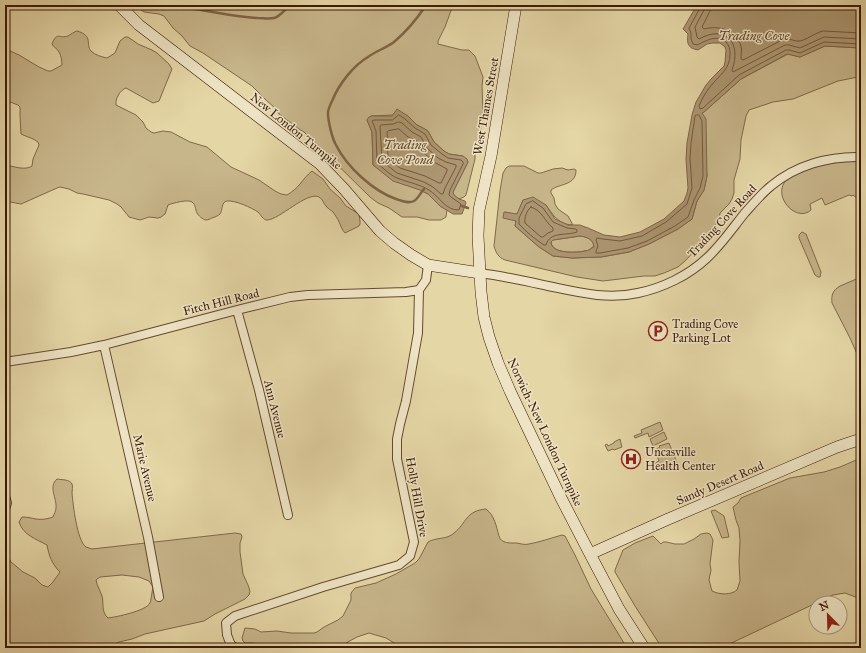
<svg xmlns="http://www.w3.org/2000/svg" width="866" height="653" font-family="'IM FELL Great Primer',serif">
	<rect width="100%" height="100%" fill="#e5d6a6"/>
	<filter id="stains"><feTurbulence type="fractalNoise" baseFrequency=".005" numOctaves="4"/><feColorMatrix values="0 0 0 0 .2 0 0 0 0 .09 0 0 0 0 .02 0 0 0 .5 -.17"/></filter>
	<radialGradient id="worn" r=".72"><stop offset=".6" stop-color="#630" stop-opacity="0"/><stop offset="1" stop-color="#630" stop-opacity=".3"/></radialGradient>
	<!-- green -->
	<path fill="#c8b68b" stroke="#82684a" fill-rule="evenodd" d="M134 5H453L445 27 438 41V44L462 50H469L475 56 483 77 482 86 483 113 480 135V141L475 152V159L466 195 464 197 459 199 453 195V192L468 162 463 156 449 154 444 151 434 142 428 131 423 128 417 125 408 116 393 115 371 116 367 120 372 132 373 165 428 194 440 206 447 210 446 217 441 220H429L417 217H402L389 208 378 203 370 197 304 132 299 129 279 114 276 109 265 99 252 86 203 53 190 46 182 36 173 28 164 16 159 14 144 12Z
		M77 31C94 36 85 44 91 51 95 55 102 57 107 58L115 53 120 41 125 37H128L138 44 152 50 157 53 169 64 172 69 159 101 153 103 126 88C120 90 115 99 116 105L136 115 143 122 146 128 151 132 154 133 163 131 171 132 190 142 207 147 231 167 259 180 275 191 281 194 287 195C292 192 297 188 300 184 304 179 307 175 312 171L323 179 330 189 340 198 346 206 359 214 360 221V224L359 226 345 233C342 230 341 226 339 222 338 219 335 215 333 212 331 210 328 209 326 206 323 203 323 199 319 197 307 191 279 220 267 220 263 220 261 215 258 212 252 208 235 200 227 201 221 202 223 210 220 214 218 216 215 217 212 218 210 219 208 220 206 220 203 220 198 215 197 213 195 209 196 205 192 202 188 199 173 203 168 205L165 214 161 217 158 218 149 217 140 220 129 217 121 207 117 204 109 200 83 194 77 193 69 189 60 187 57 188 21 204 5 201V165C13 166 25 171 32 166L33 159 39 145 38 142C33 138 27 137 21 134L20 116V107L18 105 5 100V42L10 51 19 55 39 67 48 71H51L62 65C62 61 61 55 59 52 57 48 54 48 52 44 57 31 59 39 68 36 71 34 74 32 77 31Z
		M825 46 860 48H861V76L853 78 838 81 793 99 773 102 749 110 746 116 741 140 740 159 734 180V193L732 199 729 204 720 213 719 219 709 236 700 245 685 261 678 267 664 273 655 276H644L603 281 577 277 505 260C498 257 496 253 494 246L500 191 503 173 506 168 509 166H524L538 173H541L553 169 562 168 568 170 574 169 576 170C576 186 560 183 551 190V193L554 198 555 204 558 209 568 216 573 225C559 225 553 215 546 205L523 200 517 215 505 212 516 221 515 226 539 247 553 256 572 258 601 257 629 252 649 244 678 229 692 219 697 201 704 190 707 176 701 112H704L741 79 788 54 800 57Z
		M861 161V201L853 195 852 196 849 195 825 205 822 198 810 204 811 210C798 222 776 201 783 185 789 171 828 163 842 162 848 161 855 161 861 161Z
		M802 232 806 234 821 272 820 277H818L815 275 799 238V235Z
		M580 236C587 237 593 239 594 246 591 248 589 251 585 251 576 253 552 254 551 242L553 240Z
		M861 277V363L850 338 832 303C831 295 833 290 840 286Z
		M660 422 663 430 649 437 648 433 635 438 634 436 642 433 641 430Z
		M664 432 667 439 653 446 650 439Z
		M620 439 622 447 614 450 613 449 608 451 605 445 607 444 608 446 614 443V442Z
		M669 443 677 463 659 471 655 463 659 461 655 450 660 447 659 446Z
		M861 458V599L845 593 833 595 721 648H662L635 606 615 572V570L623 550 635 543 653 536 661 544 663 542H666L675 544H684L694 539 701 534 707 533 710 534 713 540 710 564 711 570 709 580 712 591C720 595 731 595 737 590L740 581 739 562 740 541 739 528 736 520 733 507 738 503 741 498 790 478 824 472 840 467Z
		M57 479C61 480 70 479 72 484 73 486 72 491 72 493 73 504 77 541 86 547 88 548 90 548 92 549L235 533 241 534 242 537 240 543V552L243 574 248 585 250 591 249 595 245 599 215 614 204 621 145 634 132 639 119 642 113 645 111 648H5V551L11 562 23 572 35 578 42 585 48 587 53 582 60 572C52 564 49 556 47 545 36 539 23 535 19 522L22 517C27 517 31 518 36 519 41 520 48 519 53 517 54 514 56 511 56 508 57 498 48 487 57 479ZM122 575 139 577 149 581 153 587C152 591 151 601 150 603 146 611 116 617 108 618 101 612 104 604 102 596 100 590 97 586 96 580L100 577Z
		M486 509C495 516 496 526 499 536 501 544 511 543 517 543 521 544 525 545 529 544 540 542 551 538 562 535L565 536 575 555 591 589 627 648H413L409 646 396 644 386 638 369 633 357 637 346 643 343 648H276L253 643H245L243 641 242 638 245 628 255 629 261 632 277 631 291 633H314L317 632 324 627 338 620 343 616 351 600V593L355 588 376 583 396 574 415 563 419 559 428 542C436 537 447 540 454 533 467 523 465 511 486 509Z
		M715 510 724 516 729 537 722 538 711 511Z"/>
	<!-- water -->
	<path fill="#ac9671" stroke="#7f6447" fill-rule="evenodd" d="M697 5H861V48H860L825 46 800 57 787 54 741 79 704 112 702 113 706 119 707 176 704 190 697 201 692 219 678 229 649 244 629 252 601 257 572 258 553 256 539 247 515 226 516 221 503 218 504 212 517 214 523 200 533 197 546 205 555 219 568 225H580L588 228 604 235 620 237 640 232 664 219 684 201 687 193 688 188 686 159 687 143 692 115 696 102 706 85 712 78 724 66 725 62 726 50 725 47 720 43H712L707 44 698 50C687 48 687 43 688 34L683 29ZM580 236C587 237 593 239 594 247 591 248 589 251 585 251 576 253 551 254 551 242L553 240Z
		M397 109 408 116 417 125 423 128 428 131 434 142 444 151 449 154 463 156 467 159 468 162 453 192 454 195 459 199 465 201 466 203 462 214H453L440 206 428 194 420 190 393 181 373 165 372 132 367 120 368 118 371 116H392Z"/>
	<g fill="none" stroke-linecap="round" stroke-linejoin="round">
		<!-- shore -->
		<path stroke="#74583d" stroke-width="1" d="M700 5V8L689 28 691 33V39L693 44 697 45C706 41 716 34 726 42 729 45 730 49 730 54 730 70 719 75 710 87 705 93 702 99 699 106L700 109 703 108 739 75 786 50H789L800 53 824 42 861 44
			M705 5 704 10 695 27 697 37 699 39C726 24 742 43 732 70L733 72 785 45H789L800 48 824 37 861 39
			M711 5 710 11 702 27 704 29C719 25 736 30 741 46 742 50 741 54 741 59L743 60 784 39C790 38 795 42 800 41 806 40 815 33 823 31L861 33
			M399 115 405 119 415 128 425 134 431 145 442 154 448 158 461 160 463 162V164L450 190 449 195 451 197 461 204 459 210C446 211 439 196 429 190 419 184 407 182 397 178 390 175 383 168 377 163L376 131 372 121 374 120H392Z
			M697 115H699L702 121 703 176 700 188 694 200 688 217 675 226 647 241 628 248 600 253H596V251L598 246 596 240 597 238 603 239 620 241 642 236 666 222 687 204 692 188 690 158 691 143 695 116Z
			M399 122 402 123 412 132 421 137 427 148 438 158 446 162 456 165V167L445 188 443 194H441L433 187 424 182 397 173 382 161 380 126 381 125 393 124Z
			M399 129 408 137 417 141 423 152 434 162 447 169V171L441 183H439L425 176 400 168 388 158 387 132 388 131Z
			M533 201 543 208 553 222 567 228 576 229 577 230V232C566 236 550 231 546 245H544C535 239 526 232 519 224V218L526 204Z
			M531 207C543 211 544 221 553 228V231L548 233 543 237H541L525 223C524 218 527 210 531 207Z"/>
		<!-- stream -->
		<path stroke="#7f6447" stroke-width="2.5" d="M155 5C168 9 181 6 194 9 216 12 237 17 258 18 263 18 269 19 274 18 280 17 285 9 290 5
			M424 189C421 192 418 199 414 201 408 204 402 201 396 199 373 191 347 167 336 145 332 138 328 121 328 113 328 109 331 103 333 99 339 84 354 65 368 57 376 51 386 48 394 42 407 31 417 19 426 5
			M462 206 468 208"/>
		<!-- street casing -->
		<g stroke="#664930" stroke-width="10">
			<path id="street" d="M480 273C503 276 525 281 548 286 577 292 607 300 638 293 662 288 688 276 707 258 721 245 732 229 744 214 752 205 761 194 771 186 796 165 829 156 861 157
				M237 310 259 390 288 515
				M104 345 148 537 159 597
				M5 362 71 352 104 345 237 310 290 297 308 295 406 292 419 290 426 280 428 265
				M5 496 7 503 5 509
				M236 648 231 645 227 635 226 623 235 616 323 587 399 565 410 556 414 542 397 459V439L400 424 406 401 418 333 419 290"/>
		</g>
		<!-- secondary casing -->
		<g stroke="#3c1a09" stroke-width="12">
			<path id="secondary" d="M119 5 139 25 320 164 344 189 380 231 394 243 411 255 428 265 480 273
				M516 5 491 156 479 210 478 236 481 292 484 317 489 337 498 363 510 391 560 496 590 554 619 609 644 648
				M590 554 666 520 837 447 861 439"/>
		</g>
		<!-- street -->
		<use href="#street" stroke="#eee4c5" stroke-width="8"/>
		<!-- secondary -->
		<use href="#secondary" stroke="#eee4c5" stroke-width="11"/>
	</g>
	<!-- icons -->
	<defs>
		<g id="parking-ring" transform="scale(1)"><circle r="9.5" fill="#eee4c5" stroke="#8f2418" stroke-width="1.5"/><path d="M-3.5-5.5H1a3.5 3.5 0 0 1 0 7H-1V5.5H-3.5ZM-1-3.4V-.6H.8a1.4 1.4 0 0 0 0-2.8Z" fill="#8f2418"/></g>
		<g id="hospital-ring" transform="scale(1)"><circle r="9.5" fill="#eee4c5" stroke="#8f2418" stroke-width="1.5"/><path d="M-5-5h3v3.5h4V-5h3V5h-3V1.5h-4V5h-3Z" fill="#8f2418"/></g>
	</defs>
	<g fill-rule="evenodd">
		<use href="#parking-ring" x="658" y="331"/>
		<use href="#hospital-ring" x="631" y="459"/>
	</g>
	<g text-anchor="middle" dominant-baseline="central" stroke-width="3" stroke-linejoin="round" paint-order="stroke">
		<!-- street labels -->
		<g font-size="12" fill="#3c1a09" stroke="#eee4c5">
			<text transform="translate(486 106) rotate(-80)">West Thames Street</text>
			<text transform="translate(296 131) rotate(39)">New London Turnpike</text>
			<text transform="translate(722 221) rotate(-47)">Trading Cove Road</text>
			<text transform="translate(221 302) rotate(-14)">Fitch Hill Road</text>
			<text transform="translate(275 409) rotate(76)">Ann Avenue</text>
			<text transform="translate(545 432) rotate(65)">Norwich-New London Turnpike</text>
			<text transform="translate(145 468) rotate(77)">Marie Avenue</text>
			<text transform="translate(720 483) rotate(-23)">Sandy Desert Road</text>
			<text transform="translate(417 497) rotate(80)">Holly Hill Drive</text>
		</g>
		<!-- poi labels -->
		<g font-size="12" fill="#3c1a09" stroke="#eee4c5" text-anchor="start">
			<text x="672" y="324">Trading Cove<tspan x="672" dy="14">Parking Lot</tspan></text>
			<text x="645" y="452">Uncasville<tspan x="645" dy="14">Health Center</tspan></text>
		</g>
		<!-- water labels -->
		<g font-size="13" font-style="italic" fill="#63452d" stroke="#eee4c5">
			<text x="754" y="36">Trading Cove</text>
			<text x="405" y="145">Trading<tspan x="405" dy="15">Cove Pond</tspan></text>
		</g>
	</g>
	<!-- margin -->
	<rect width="866" height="653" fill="none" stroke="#e5d6a6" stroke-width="20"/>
	<rect x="6" y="6" width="854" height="641" fill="none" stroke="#3c1a09" stroke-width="2"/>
	<rect x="10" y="10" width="846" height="633" fill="none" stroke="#3c1a09"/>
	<!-- north arrow -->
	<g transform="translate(828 615) rotate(337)"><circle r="19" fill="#eee4c5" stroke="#a7937a"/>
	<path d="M0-3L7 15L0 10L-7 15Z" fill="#8f2418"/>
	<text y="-6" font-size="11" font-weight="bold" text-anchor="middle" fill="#3c1a09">N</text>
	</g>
	<rect width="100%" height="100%" filter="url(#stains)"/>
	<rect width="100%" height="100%" fill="url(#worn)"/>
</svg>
